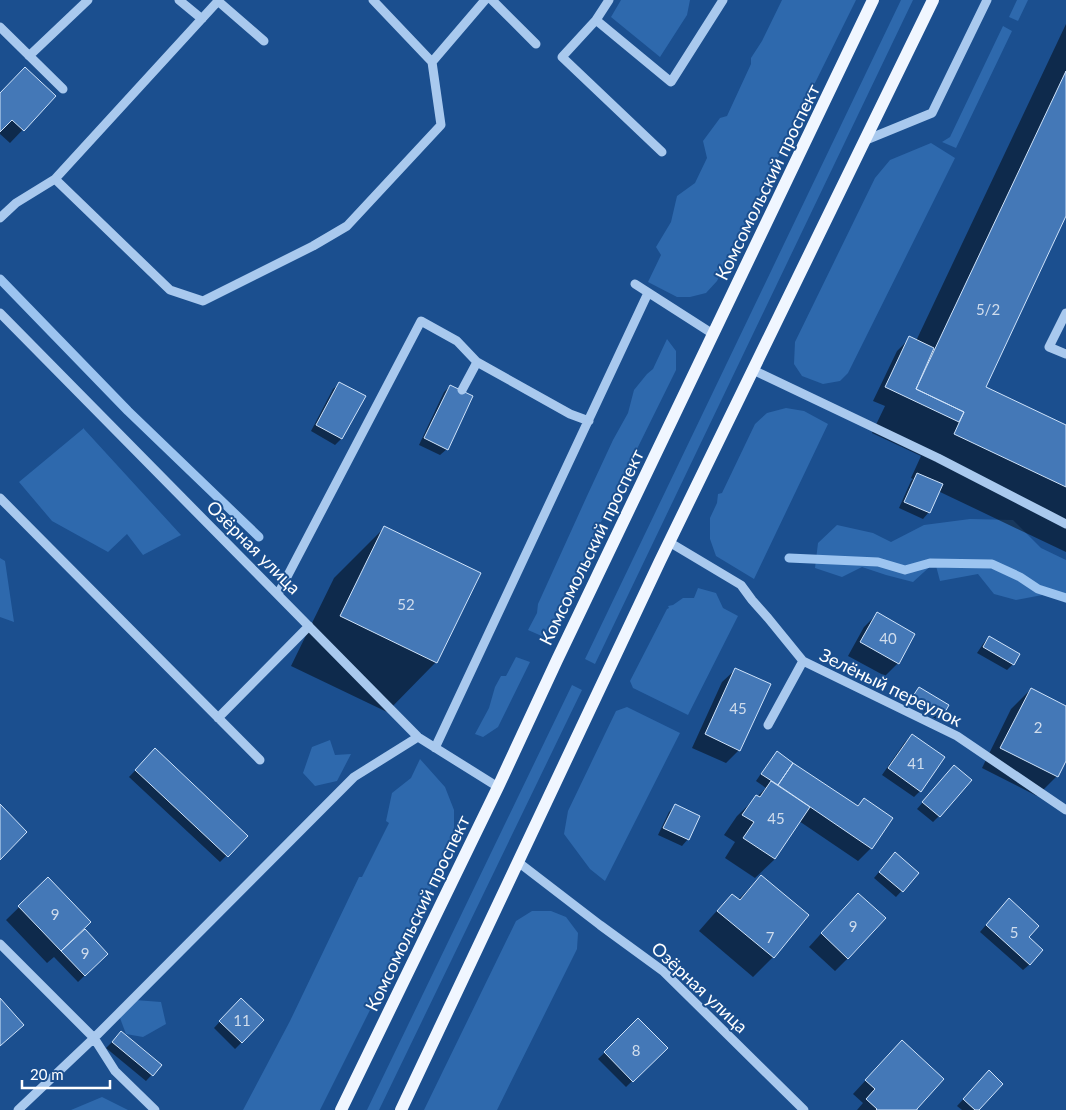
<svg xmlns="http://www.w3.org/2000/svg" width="1066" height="1110" font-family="Lato,sans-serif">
	<rect width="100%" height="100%" fill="#1b4f8f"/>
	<!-- green -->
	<path fill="#2e69ad" d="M621 0H690L687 15 660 57 611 17Z
		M782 0H856L717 281 706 293 690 297H677L648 282 661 255 656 247 671 222 677 196 695 183 707 158 703 141 720 118 727 116 751 64V58L762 41Z
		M901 0H913L595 664 585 659Z
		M1017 0H1028L1018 21 1009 17Z
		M1003 26 1012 31 956 148 942 142 950 137Z
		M931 143 955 158 848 373 840 381 823 384 802 376 794 364 795 342 875 178 890 160Z
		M667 339 676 351V370L595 534 563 606 547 635H545L544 637 528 630 537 613 538 604 587 496 613 440 628 413 634 390 647 374 653 369Z
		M786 408 804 411 828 424 754 579 716 556 710 539V518L717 503 718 494 722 493 755 424 767 413Z
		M84 428V429L181 535 143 555 127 534 108 552 52 521 19 482Z
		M970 519 1013 520 1041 548 1066 560V603L1053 593 1016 600 994 594 978 574 940 581 935 562 913 582 886 575 862 567 842 577 815 568 818 543 837 525 873 533 891 542 924 525Z
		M0 558 5 561 14 622 0 617Z
		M698 588 716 593 723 608 738 616 688 715 633 688 630 681 667 609 669 608 668 606 673 605 683 598H694Z
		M516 657 530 662 498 727 483 737 475 734 489 708 495 687 501 676H506Z
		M572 685 582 690 379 1110H367Z
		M627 707 680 733 605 881 590 869 564 834 568 811 616 711Z
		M330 740 335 755 351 754 337 781 315 786 303 773 312 747Z
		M420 759 445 787 454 810V836L440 870 320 1110H243L290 1021 359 877H362L389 823 386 821 392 793 411 778Z
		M532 911H551L566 917 578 933 577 949 497 1110H424L516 921Z
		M135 1000 161 1002 166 1024 143 1037 126 1034 117 1010Z
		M102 1097 128 1110H71Z"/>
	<!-- shadow -->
	<path fill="#0007" d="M1066 24V213L984 387 1066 426V552L938 491 929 512 923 519 899 508 911 481 913 479 911 478 921 456 872 433 885 406 873 401 897 351 910 338 916 341Z
		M0 94 54 97 10 143 0 134Z
		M340 383 341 439 335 445 311 431 333 389Z
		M450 386 447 449 440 455 419 445 444 392Z
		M384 528 436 662 387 712 291 666 334 578Z
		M877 614 898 663 885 676 848 656 864 627Z
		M989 637 1013 664 1007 670 977 653 983 644Z
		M736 669 739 750 726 763 692 748 722 682Z
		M919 688 943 713 936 719 908 702 913 695Z
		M1031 689 1066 707V706V758L1057 776 1037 796 982 768 1011 709Z
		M912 736 920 791 914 797 882 775 905 742Z
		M155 750 246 836 220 862 129 777Z
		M777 753 856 807 864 799 871 848 858 861 799 821 775 859 755 878 725 858 735 842 724 835 737 816 766 788 756 781 771 759Z
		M948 773 939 816 933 822 917 809Z
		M675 806 688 839 682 846 658 835 669 812Z
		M889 860 918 873 896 897 874 878Z
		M761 877 808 916 773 957 753 977 699 931 713 915 732 895 738 900Z
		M48 879 83 929 107 954 78 982 54 957 47 963 6 920Z
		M1002 906 1028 937 1030 964 1023 970 980 932Z
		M845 907 848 958 835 971 809 947Z
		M235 1005 242 1042 235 1049 214 1028Z
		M638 1020 666 1048 626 1087 598 1059Z
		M115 1039 160 1066 146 1081 106 1048Z
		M889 1055 915 1110H857L863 1103 853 1094Z
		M983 1078 977 1110H962L957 1106Z"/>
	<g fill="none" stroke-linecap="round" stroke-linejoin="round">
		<!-- stream -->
		<path stroke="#9cc4f0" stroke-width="9" d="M0 279 128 411 259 537
			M789 558 878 562 905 570 930 563 992 564 1020 577 1038 589 1066 598"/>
	</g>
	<!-- building -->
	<path fill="#4478b7" stroke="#cfe3fa" d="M25 67 56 96 24 131 12 120 0 132V93Z
		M1066 71V216L986 387 1066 425V487L954 434 964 412 916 389Z
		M909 336 934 348 916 389 964 412 959 422 885 387Z
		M339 382 366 396 342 439 316 425Z
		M450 385 473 396 448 450 424 438Z
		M917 473 943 484 930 513 904 502Z
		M384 526 481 573 437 663 340 616Z
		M877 612 915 634 899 664 860 642Z
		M989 636 1020 654 1014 665 983 647Z
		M735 668 771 684 740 751 705 734Z
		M919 687 949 705 944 714 913 696Z
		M1031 688 1066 706V761L1058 777 1000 748Z
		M912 734 945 757 921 792 888 768Z
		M155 748 248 836 228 857 135 770Z
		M777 751 793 763 778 785 761 774Z
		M793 763 858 806 864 798 893 818 872 849 778 785Z
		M954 765 972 780 940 817 922 802Z
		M771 781 810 807 775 859 743 838 754 822 742 815 756 795 760 797Z
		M0 804 27 832 0 860Z
		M675 804 700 816 689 840 663 828Z
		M895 852 919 873 903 892 879 872Z
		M761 875 809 915 774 958 717 911 732 894 740 900Z
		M48 877 91 922 61 951 18 906Z
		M858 893 886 918 848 959 821 933Z
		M1009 898 1039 926 1029 937 1043 950 1030 965 986 925Z
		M85 929 108 954 85 976 61 951Z
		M0 998 24 1025 0 1046Z
		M241 998 264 1020 242 1043 219 1021Z
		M638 1018 668 1048 633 1082 604 1052Z
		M121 1031 162 1065 153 1076 112 1042Z
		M902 1040 944 1079 917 1109V1110H876L877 1109 866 1099 875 1089 865 1080Z
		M989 1070 1003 1084 979 1110H975L963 1099Z"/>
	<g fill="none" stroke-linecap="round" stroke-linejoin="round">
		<!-- minor -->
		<path stroke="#a9c9ee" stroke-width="9" d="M179 0 202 19
			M492 0 536 44
			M609 0 596 20 562 57 662 152
			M218 1 264 41
			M596 20 671 82 723 0
			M0 27 63 89
			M29 56 88 0
			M432 62 485 0
			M866 140 932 113 987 0
			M55 179 170 290 203 301 313 246 347 226 441 125 432 62 373 0
			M0 218 16 203 55 179 219 0
			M635 284 713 334
			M0 313 418 737 498 787
			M1066 313 1049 347 1066 354
			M753 370 938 458 1066 524
			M462 390 477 362
			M0 498 260 760
			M669 542 741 585 752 600 768 618 803 661 957 736 1066 810
			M278 594 421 321 457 341 477 362 570 414 589 421
			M218 718 309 626
			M768 725 803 661
			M435 748 648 293
			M518 862 600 925 663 971 804 1110
			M0 944 94 1038 115 1071 155 1110
			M18 1110 94 1038 354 777 418 737"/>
		<!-- major -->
		<path stroke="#f0f6ff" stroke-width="12" d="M341 1110 498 787 557 660 873 0
			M401 1110 660 561 933 0"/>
	</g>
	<g text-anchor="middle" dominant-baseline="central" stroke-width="4" stroke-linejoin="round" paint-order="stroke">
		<!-- number labels -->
		<g font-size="15" fill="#d0dded">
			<text x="988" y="309">5/2</text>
			<text x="406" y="604">52</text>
			<text x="888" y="638">40</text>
			<text x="738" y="708">45</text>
			<text x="1038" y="727">2</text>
			<text x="916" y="763">41</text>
			<text x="776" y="818">45</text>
			<text x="55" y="914">9</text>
			<text x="853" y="926">9</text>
			<text x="1014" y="932">5</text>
			<text x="770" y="937">7</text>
			<text x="85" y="953">9</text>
			<text x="242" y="1020">11</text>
			<text x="636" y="1050">8</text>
		</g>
		<!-- street labels -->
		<g font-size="18" fill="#fff" stroke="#1b4f8f">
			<text transform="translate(767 182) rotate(-64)">Комсомольский проспект</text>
			<text transform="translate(254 547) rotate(45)">Озёрная улица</text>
			<text transform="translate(591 547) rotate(-64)">Комсомольский проспект</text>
			<text transform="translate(891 687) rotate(26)">Зелёный переулок</text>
			<text transform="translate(417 913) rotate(-64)">Комсомольский проспект</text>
			<text transform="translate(700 987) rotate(43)">Озёрная улица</text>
		</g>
	</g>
	<!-- scale -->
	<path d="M22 1080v8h88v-8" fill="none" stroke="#ffffff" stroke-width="2.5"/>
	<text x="30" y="1080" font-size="15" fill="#ffffff" stroke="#1b4f8f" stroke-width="4" paint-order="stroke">20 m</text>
</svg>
